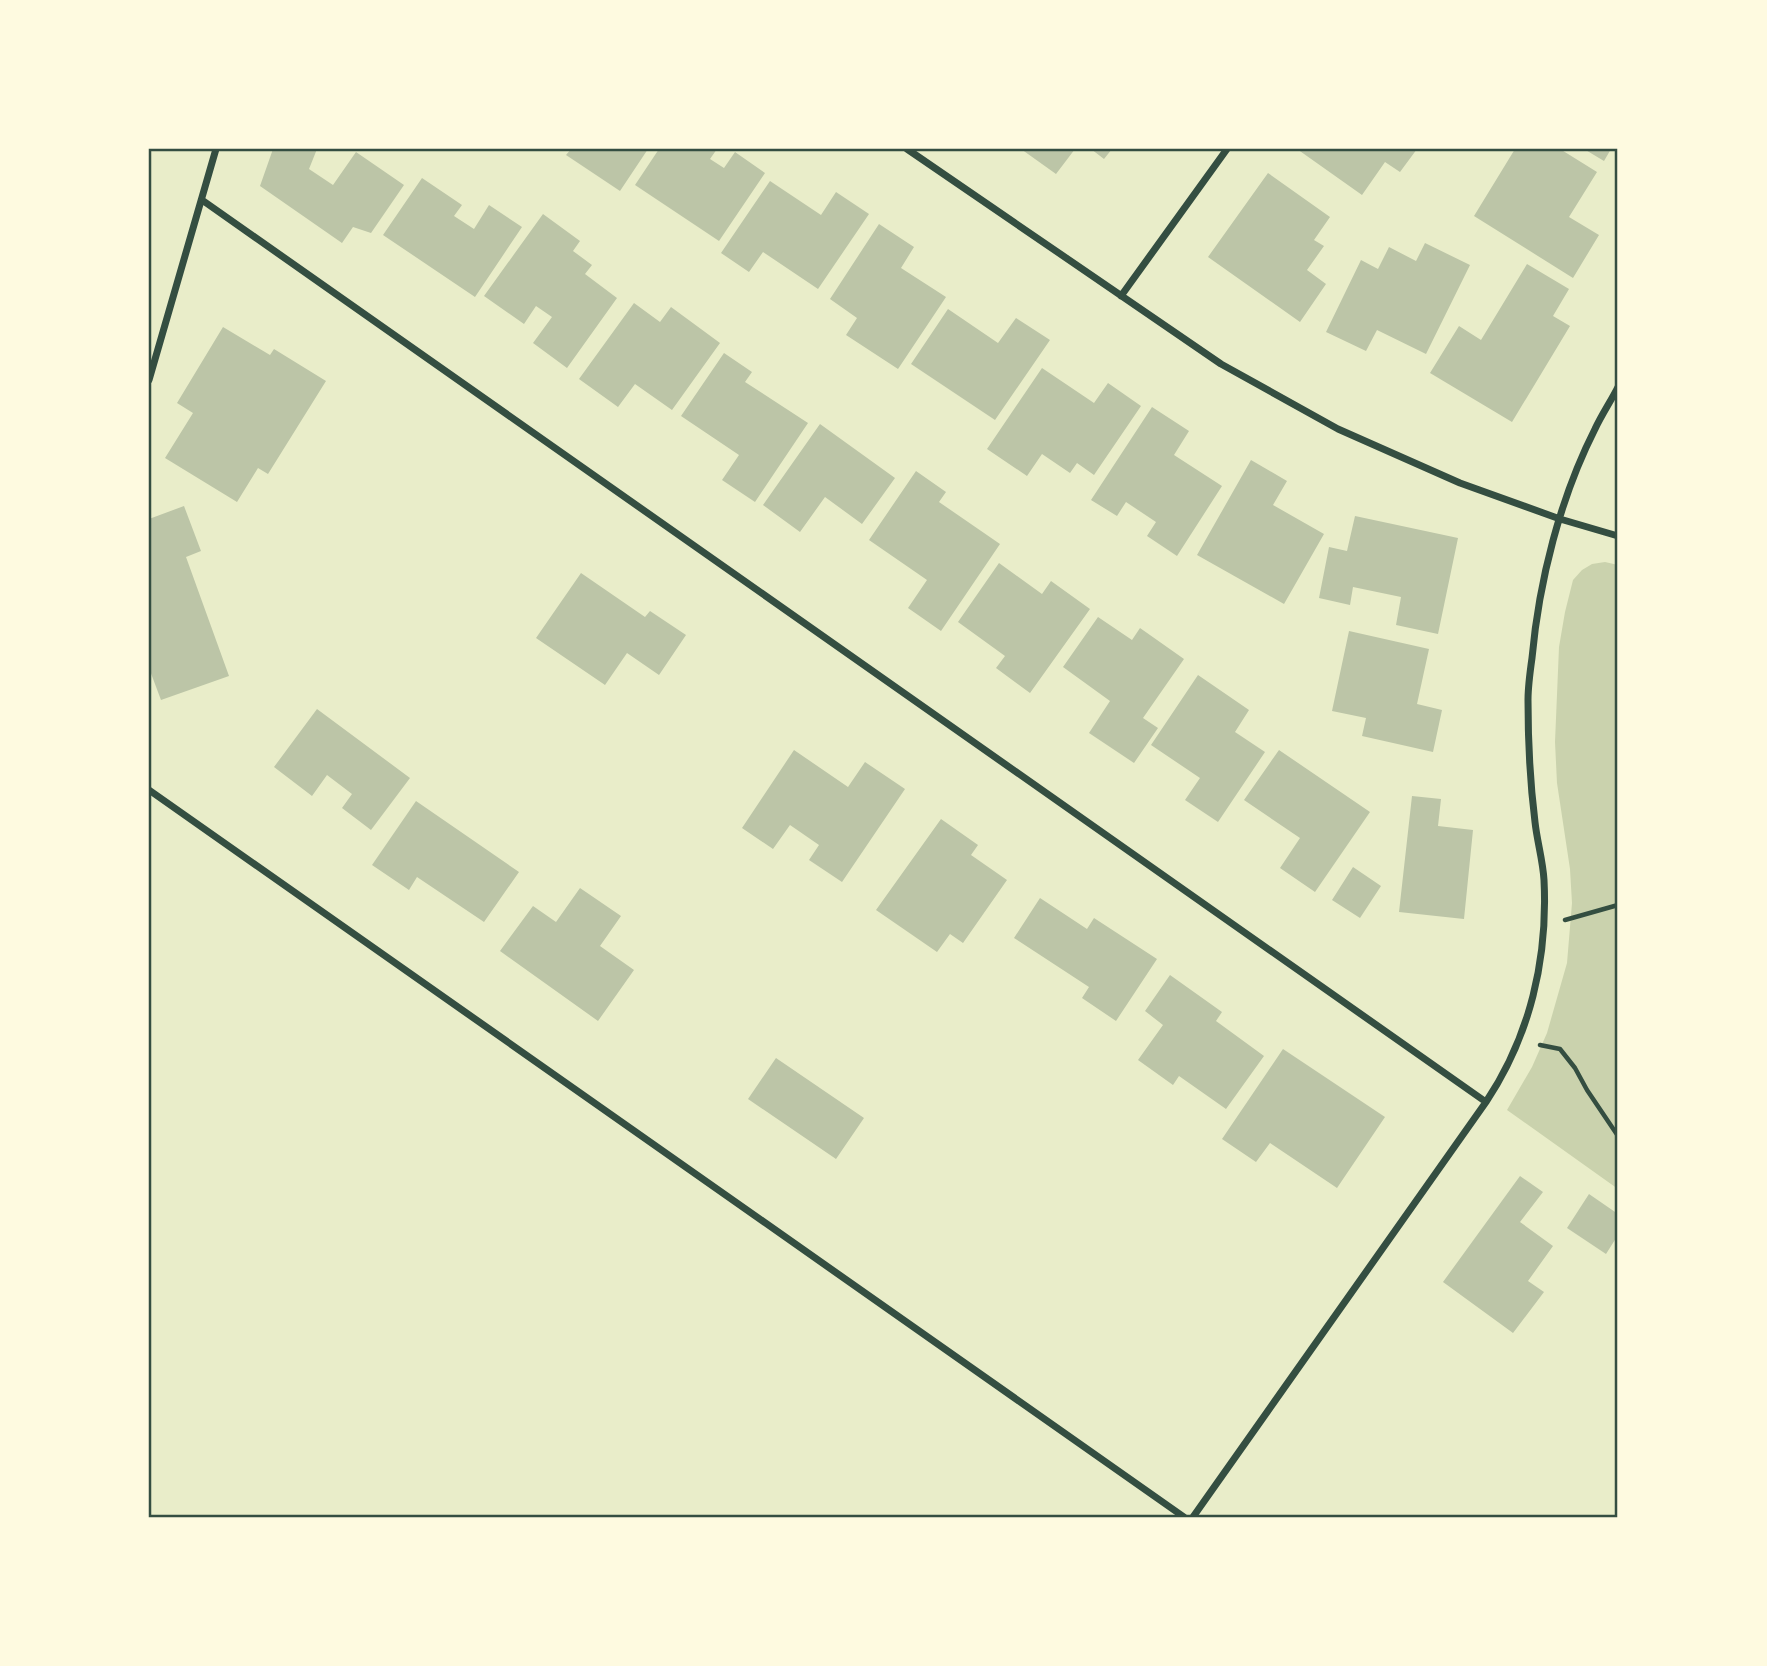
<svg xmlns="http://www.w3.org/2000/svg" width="1767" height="1666" font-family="'Public Sans',sans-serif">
	<rect width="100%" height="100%" fill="#e9edc9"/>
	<!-- green -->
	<path fill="#cad2ad" d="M1605 562 1618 565V1189L1507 1110 1532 1067 1547 1033 1567 963 1572 903 1570 869 1557 783 1555 742 1559 647 1565 612 1573 580 1582 570 1592 564Z"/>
	<!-- building -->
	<path fill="#bcc5a7" d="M273 149H317L309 169 333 185 356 152 404 185 371 233 353 227 342 243 260 186Z
		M571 149H648L620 191 566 155Z
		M659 149H717L710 159 724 168 735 152 765 173 719 241 635 185Z
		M1021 149H1075L1056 174Z
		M1091 149H1112L1104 159Z
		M1297 149H1417L1400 172 1385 162 1362 195Z
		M1515 149H1560L1597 172 1569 217 1599 235 1573 278 1474 216Z
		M1584 149H1611L1604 161Z
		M1268 173 1330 217 1314 240 1324 246 1307 270 1326 284 1300 322 1208 257Z
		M422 178 462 205 454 216 474 229 489 205 522 227 475 297 383 235Z
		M770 181 821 215 836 192 869 214 818 289 763 252 749 272 721 253Z
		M543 214 580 241 573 251 592 265 585 274 617 298 567 368 533 343 552 317 536 306 524 324 484 296Z
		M879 224 914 247 901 268 946 297 898 369 846 335 857 318 830 299Z
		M1425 243 1470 265 1426 354 1377 330 1366 351 1326 332 1361 260 1378 269 1389 247 1416 261Z
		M1527 264 1569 289 1553 316 1570 326 1512 422 1430 373 1459 326 1481 340Z
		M634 303 660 322 671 307 720 343 672 410 635 384 618 407 579 379Z
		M948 309 998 343 1016 318 1050 340 995 420 911 364Z
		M223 327 270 355 274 349 326 381 268 474 258 468 237 502 165 458 193 413 177 403Z
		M724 353 752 372 745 382 808 423 755 502 722 480 739 455 681 416Z
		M1042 368 1094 403 1108 383 1141 406 1094 475 1077 463 1070 473 1042 454 1027 476 987 449Z
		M1152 407 1189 431 1174 455 1222 486 1177 556 1147 536 1156 522 1126 502 1117 516 1091 500Z
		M820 424 895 478 862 524 825 497 800 532 763 505Z
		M1251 460 1287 481 1273 505 1324 534 1284 604 1197 555Z
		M916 471 946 492 939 502 1000 544 941 631 908 608 927 580 869 540Z
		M184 506 201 551 186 557 229 676 161 700 149 668V519Z
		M1355 516 1458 538 1438 634 1396 625 1401 597 1353 587 1350 605 1319 598 1329 547 1347 551Z
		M999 563 1042 594 1051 581 1090 609 1030 693 996 668 1005 656 958 622Z
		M581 573 645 617 650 611 686 635 659 675 627 653 605 685 536 638Z
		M1098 617 1132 640 1140 628 1184 659 1143 718 1158 728 1134 763 1089 733 1110 701 1063 667Z
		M1349 631 1429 649 1417 704 1442 710 1433 752 1362 736 1366 718 1332 711Z
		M1198 675 1249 710 1235 732 1265 752 1218 822 1185 800 1200 778 1151 745Z
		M317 709 410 778 371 830 342 808 352 794 327 775 312 796 274 767Z
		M794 750 848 787 865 762 905 789 842 882 809 860 819 845 790 825 773 849 742 828Z
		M1279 750 1370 812 1315 892 1280 868 1300 838 1244 800Z
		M1412 796 1441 799 1438 826 1473 830 1464 919 1399 912Z
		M416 801 519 872 484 922 417 877 409 890 372 865Z
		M941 819 978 845 971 855 1007 880 963 943 950 934 937 952 876 910Z
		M1353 867 1381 886 1360 918 1332 900Z
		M580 888 621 916 600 946 634 970 598 1021 500 951 533 906 556 922Z
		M1040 898 1087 929 1094 918 1157 959 1116 1021 1082 998 1089 987 1014 938Z
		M1170 975 1222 1012 1216 1021 1264 1056 1226 1109 1179 1076 1173 1085 1138 1060 1163 1025 1145 1011Z
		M1283 1049 1385 1117 1337 1188 1270 1143 1256 1162 1222 1139Z
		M776 1058 864 1118 836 1159 748 1099Z
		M1520 1176 1543 1192 1520 1222 1553 1246 1528 1281 1544 1292 1513 1333 1443 1282Z
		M1589 1194 1618 1214V1235L1606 1254 1567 1228Z"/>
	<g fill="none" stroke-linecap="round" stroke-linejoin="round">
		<!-- path -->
		<path stroke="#344e41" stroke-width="4.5" d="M1565 920 1618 905
			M1540 1045 1560 1049 1575 1068 1587 1090 1618 1136"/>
		<!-- minor -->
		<path stroke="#344e41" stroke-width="7" d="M907 149 1221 364 1338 429 1460 483 1560 519 1618 536
			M202 200 1486 1102
			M1121 296 1227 149
			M149 380 216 149
			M149 790 1184 1517
			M1193 1517 1486 1102C1530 1036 1548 959 1544 880 1543 861 1537 841 1535 822 1530 782 1528 741 1528 700 1528 686 1530 672 1532 658 1539 581 1560 498 1595 429 1602 414 1611 401 1618 387"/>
	</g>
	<!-- border -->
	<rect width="1767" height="1666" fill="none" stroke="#fefae0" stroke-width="301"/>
	<rect x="150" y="150" width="1466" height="1366" fill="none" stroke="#344e41" stroke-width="2.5"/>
</svg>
